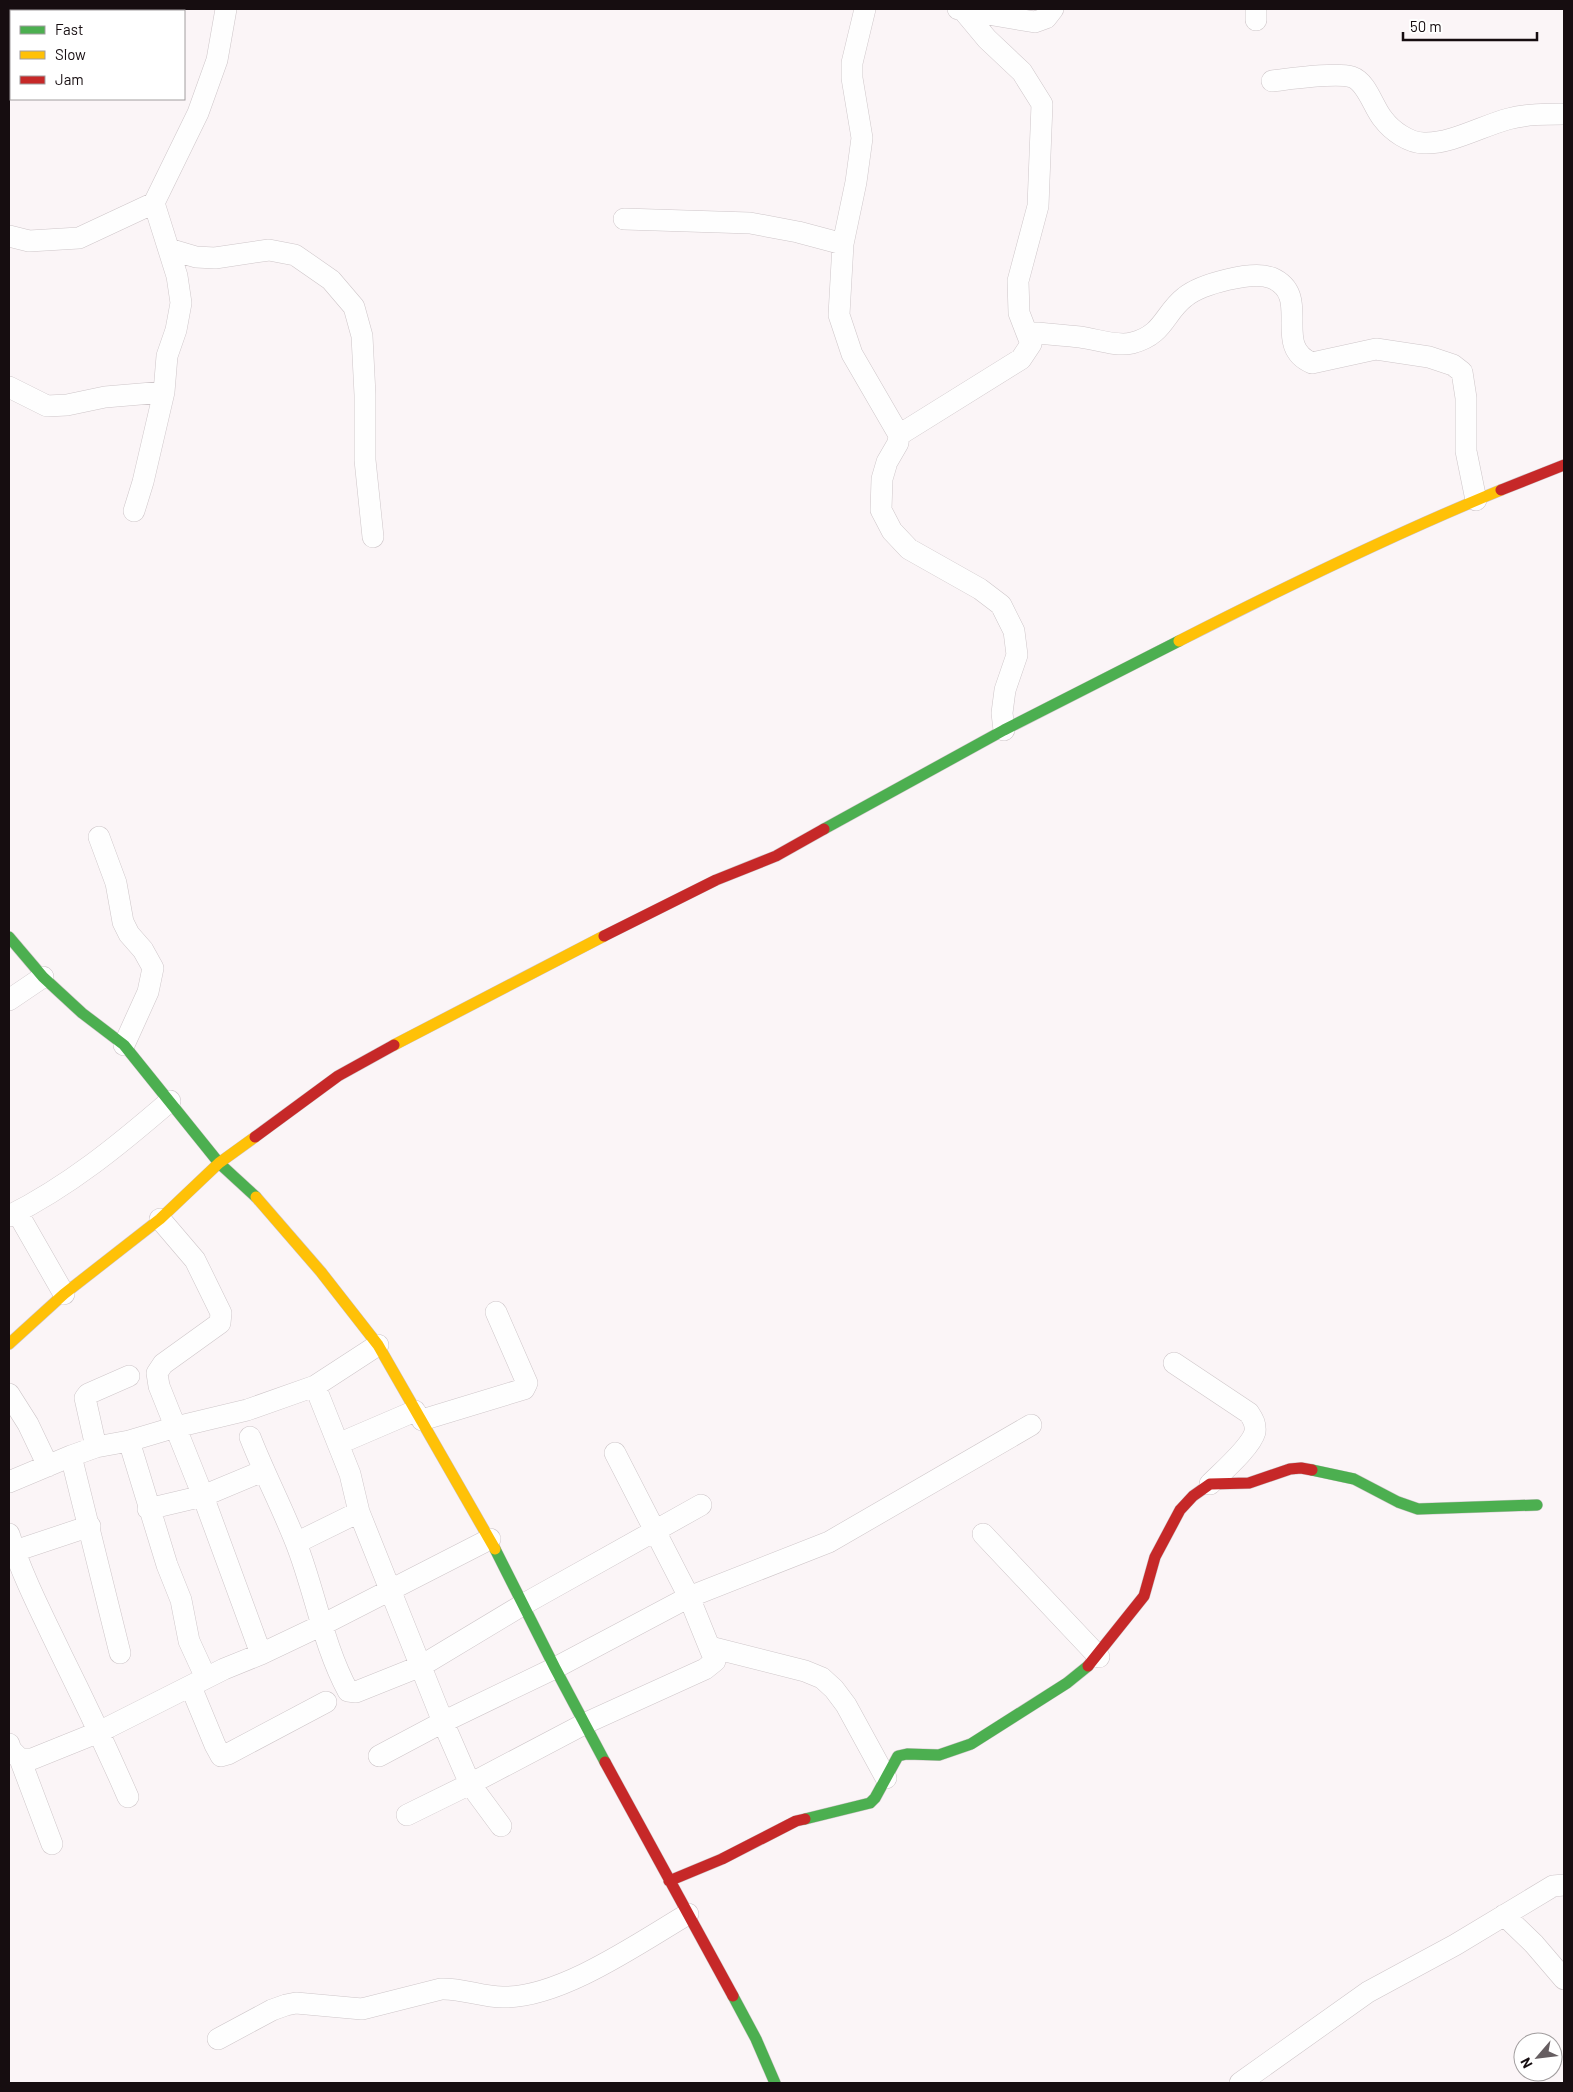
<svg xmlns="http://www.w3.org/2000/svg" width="1573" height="2092" font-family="Barlow,sans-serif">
	<rect width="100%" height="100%" fill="#fbf5f7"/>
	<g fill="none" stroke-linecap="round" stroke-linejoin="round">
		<!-- street casing -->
		<g stroke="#cec6c9" stroke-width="22">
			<path id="street" d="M865 9 852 63V78L862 138 856 182 843 244 839 315 852 354 899 435 898 443 887 462 882 479 881 510 892 531 909 549 980 589 1001 605 1014 631 1017 655 1005 690 1002 713 1004 730
				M958 9 1035 22 1046 18 1053 9
				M1256 9V20
				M1272 81C1290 79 1336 72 1352 77 1367 82 1373 107 1383 119 1392 131 1409 143 1424 143 1451 144 1482 126 1508 119 1527 114 1545 114 1564 114
				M154 203 198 113 217 60 226 9
				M624 219 750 223 798 232 843 244
				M9 236 29 241 79 238 154 203 177 276 181 303 176 330 167 356 164 392 143 482 134 511
				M169 249 196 257 215 258 269 250 295 255 331 280 354 307 362 336 365 395V460L373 537
				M1027 332C1045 334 1062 335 1080 337 1096 339 1116 347 1132 343 1164 335 1164 313 1185 297 1201 284 1253 270 1272 278 1313 296 1271 346 1312 363L1376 349 1429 357 1453 365 1462 372 1466 398V451L1476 500
				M9 387 47 406 67 405 105 397 164 392
				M899 435 1021 359 1031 344 1019 313 1018 281 1038 206 1042 104 1022 72 987 39 962 9
				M99 837 116 883 123 922 129 934 143 950 153 968 148 992 124 1045
				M9 1000 43 977
				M17 1212 64 1294
				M9 1216C69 1186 119 1145 170 1101
				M160 1219 195 1260 221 1313 220 1323 163 1364 157 1373 159 1386 203 1496 261 1654
				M1174 1363 1249 1413C1253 1419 1256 1424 1255 1432 1251 1447 1222 1472 1210 1484
				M315 1386 350 1474 359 1512 443 1722 470 1784 501 1826
				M9 1394 28 1424 48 1466
				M422 1420 524 1389 527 1383 496 1312
				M250 1437C264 1473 282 1507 296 1543 315 1591 323 1645 348 1691L356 1692 421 1666 524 1604 701 1505
				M129 1441 167 1565 181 1600 189 1641 206 1678
				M338 1444 415 1411
				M96 1447 85 1398 88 1394 129 1376
				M71 1456 120 1653
				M9 1482 71 1456 96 1447 129 1441 176 1427 247 1410 315 1386 378 1345
				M148 1509 203 1496 263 1471
				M9 1534C22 1576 43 1616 62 1656 85 1702 107 1749 128 1797
				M983 1534 1099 1657
				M296 1543 359 1512
				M9 1553 90 1526
				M710 1647 805 1671 822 1678 834 1689 846 1705 886 1778
				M191 1687 215 1745 221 1756 228 1754 326 1702
				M9 1744 11 1750 20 1759H32L99 1732 224 1669 261 1654 322 1625 490 1539
				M379 1756 443 1722 555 1668 689 1597 829 1542 1031 1425
				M20 1759 52 1844
				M407 1815 470 1784 586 1723 705 1669 715 1661 689 1597 615 1453
				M1504 1915 1534 1944 1564 1979
				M218 2039 272 2010 286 2005 296 2003 362 2009 441 1989C463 1988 484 1998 505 1997 562 1997 639 1943 688 1914
				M1240 2083 1368 1992 1455 1945 1553 1886 1564 1885"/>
		</g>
		<!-- fast casing -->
		<g stroke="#cec6c9" stroke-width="12">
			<path id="fast" d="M824 829 1004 730 1179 641
				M9 937 43 977 82 1013 124 1045 219 1163 256 1197
				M1312 1470 1354 1479 1398 1502 1418 1509 1537 1505
				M495 1549 555 1668 605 1762
				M805 1819 870 1803 875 1798 898 1756 907 1754 939 1755 971 1744 1067 1683 1088 1666
				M733 1996 756 2039 775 2083"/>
		</g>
		<!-- slow casing -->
		<g stroke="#cec6c9" stroke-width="12">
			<path id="slow" d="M1179 641C1285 587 1391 535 1501 490
				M394 1045 604 936
				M256 1197 321 1272 378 1345 495 1549
				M9 1344 64 1294 160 1219 219 1163 255 1137"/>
		</g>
		<!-- jam casing -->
		<g stroke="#cec6c9" stroke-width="12">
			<path id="jam" d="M1501 490 1564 465
				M604 936 716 880 776 856 824 829
				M255 1137 338 1076 394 1045
				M1088 1666 1144 1596 1155 1557 1180 1510 1193 1496 1210 1484 1249 1483 1290 1469 1301 1468 1312 1470
				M605 1762 733 1996
				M669 1881 722 1859 796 1821 805 1819"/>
		</g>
		<!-- street -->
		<use href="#street" stroke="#fefefe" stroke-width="21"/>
		<!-- fast -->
		<use href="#fast" stroke="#4caf50" stroke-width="11"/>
		<!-- slow -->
		<use href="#slow" stroke="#ffc107" stroke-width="11"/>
		<!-- jam -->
		<use href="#jam" stroke="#c62828" stroke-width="11"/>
	</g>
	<!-- border -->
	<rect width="1573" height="2092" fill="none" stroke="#160d10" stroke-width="20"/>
	<!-- legend -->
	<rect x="10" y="10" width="175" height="90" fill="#ffffff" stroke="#a29e9f"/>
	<rect x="20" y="26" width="25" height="8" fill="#4caf50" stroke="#a29e9f"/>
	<text x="55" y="35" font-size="15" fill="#160d10">Fast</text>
	<rect x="20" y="51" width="25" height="8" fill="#ffc107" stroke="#a29e9f"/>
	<text x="55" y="60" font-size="15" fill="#160d10">Slow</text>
	<rect x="20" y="76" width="25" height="8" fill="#c62828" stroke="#a29e9f"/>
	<text x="55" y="85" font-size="15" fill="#160d10">Jam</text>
	<!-- north arrow -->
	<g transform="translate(1538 2057) rotate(242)"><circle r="24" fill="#ffffff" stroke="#a29e9f"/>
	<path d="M0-4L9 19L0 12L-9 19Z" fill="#665e61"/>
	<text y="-8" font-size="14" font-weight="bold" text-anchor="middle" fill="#160d10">N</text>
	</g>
	<!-- scale -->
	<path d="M1403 32v8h134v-8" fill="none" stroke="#160d10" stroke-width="2.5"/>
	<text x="1410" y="32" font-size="15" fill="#160d10" stroke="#ffffff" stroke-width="4" paint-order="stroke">50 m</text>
</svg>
